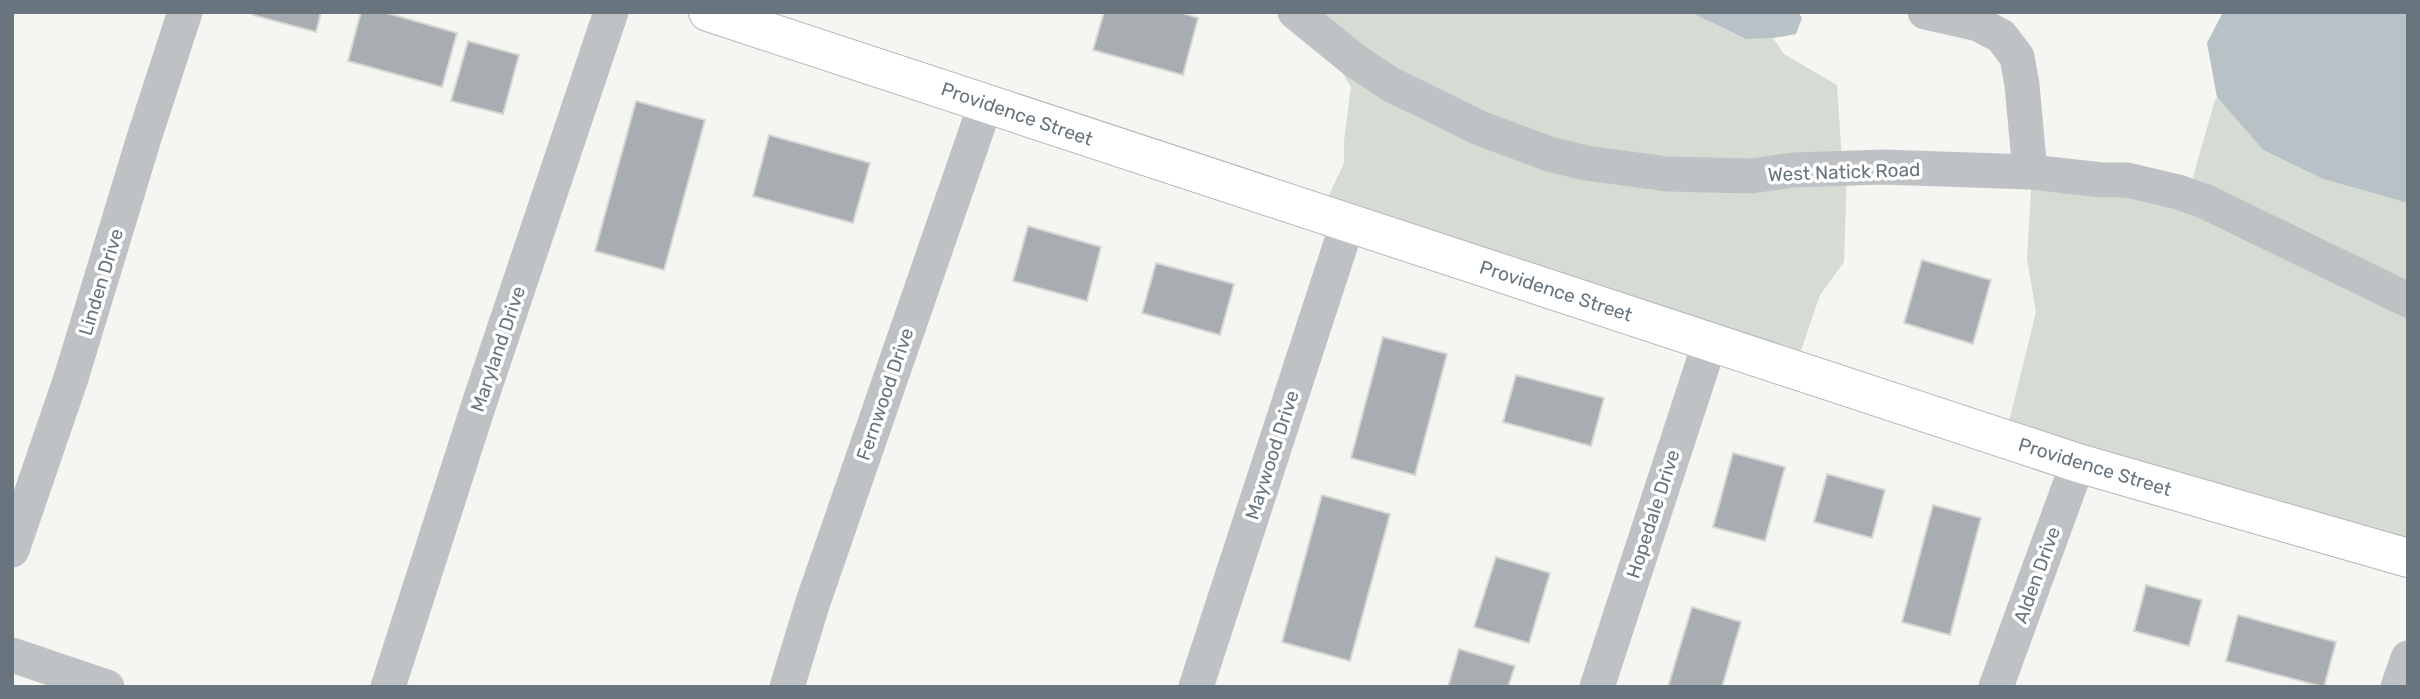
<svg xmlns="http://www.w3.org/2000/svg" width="2420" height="699" font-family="Rubik,sans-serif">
	<rect width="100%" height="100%" fill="#f5f5f2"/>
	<!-- green -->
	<path fill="#d6dbd3" d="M1292 12H1690L1746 39 1773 38 1784 54 1837 85 1842 161 1847 170 1844 262 1820 295 1795 368 1323 208 1344 163V141L1351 87 1330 52Z
		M2217 97 2263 150 2323 179 2408 203V556L2006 434 2036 312 2027 259 2032 173 2191 184 2214 103Z"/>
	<!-- water -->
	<path fill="#b8c1c5" d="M1690 12H1798L1802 18 1796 34 1773 38 1746 39Z
		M2223 12H2408V203L2323 179 2263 150 2217 97 2207 43Z"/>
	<!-- building -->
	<path fill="#a7adb1" stroke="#d6d6d4" stroke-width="2" d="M254 12H321L316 32 253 15Z
		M361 12H383L457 33 442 87 348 61Z
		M1104 12H1179L1198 18 1183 75 1093 50Z
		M468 41 519 55 503 114 451 101Z
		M636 101 705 120 664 270 595 251Z
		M769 135 870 163 853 223 753 196Z
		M1028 226 1101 247 1087 301 1013 281Z
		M1922 260 1991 280 1973 344 1904 323Z
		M1156 263 1234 284 1220 335 1142 313Z
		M1383 337 1447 354 1415 475 1351 458Z
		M1516 375 1604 398 1591 446 1503 422Z
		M1733 453 1785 467 1765 541 1713 527Z
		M1827 474 1885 490 1872 538 1814 522Z
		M1322 495 1390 514 1350 661 1282 642Z
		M1933 505 1981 518 1950 635 1902 622Z
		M1496 557 1550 573 1529 643 1474 627Z
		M2146 585 2202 600 2189 646 2134 631Z
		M1692 607 1741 622 1722 687H1668Z
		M2238 615 2336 642 2324 687 2226 661Z
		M1459 649 1515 666 1508 687H1448Z"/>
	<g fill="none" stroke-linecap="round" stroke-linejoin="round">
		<!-- major casing -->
		<g stroke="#b2b6b9" stroke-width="40">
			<path id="major" d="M708 12 2078 463 2408 558"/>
		</g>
		<!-- minor -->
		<path stroke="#bfc2c5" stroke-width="35" d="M1295 12 1354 60 1390 84 1482 129 1549 154 1586 163 1667 174 1751 176 1793 170 1883 167 2030 172 2102 180H2127L2178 192 2204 201 2408 300
			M1925 12 1978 24 2001 36 2017 57 2022 85 2030 172
			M12 550 71 378 144 138 185 12
			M12 655 107 687
			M388 687 479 404 611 12
			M787 687 813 602 986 103
			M1196 687 1348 222
			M1597 687 1710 342
			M1996 687 2078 463
			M2398 687 2408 658"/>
		<!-- major -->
		<use href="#major" stroke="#fff" stroke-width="38"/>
	</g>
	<g text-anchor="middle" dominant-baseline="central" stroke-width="7" stroke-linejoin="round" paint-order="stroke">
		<!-- street labels -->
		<g font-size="19" fill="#68757f" stroke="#fff">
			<text transform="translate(1017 114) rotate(19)">Providence Street</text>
			<text transform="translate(1844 172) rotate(-2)">West Natick Road</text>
			<text transform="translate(101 282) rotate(-73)">Linden Drive</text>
			<text transform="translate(1556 291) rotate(18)">Providence Street</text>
			<text transform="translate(498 349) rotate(-71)">Maryland Drive</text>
			<text transform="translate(885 394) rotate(-71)">Fernwood Drive</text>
			<text transform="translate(1272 455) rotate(-72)">Maywood Drive</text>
			<text transform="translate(2095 467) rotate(17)">Providence Street</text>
			<text transform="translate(1653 514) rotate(-72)">Hopedale Drive</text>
			<text transform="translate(2037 575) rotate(-70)">Alden Drive</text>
		</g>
	</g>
	<!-- border -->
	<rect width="2420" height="699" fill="none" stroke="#68757f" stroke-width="28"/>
</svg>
